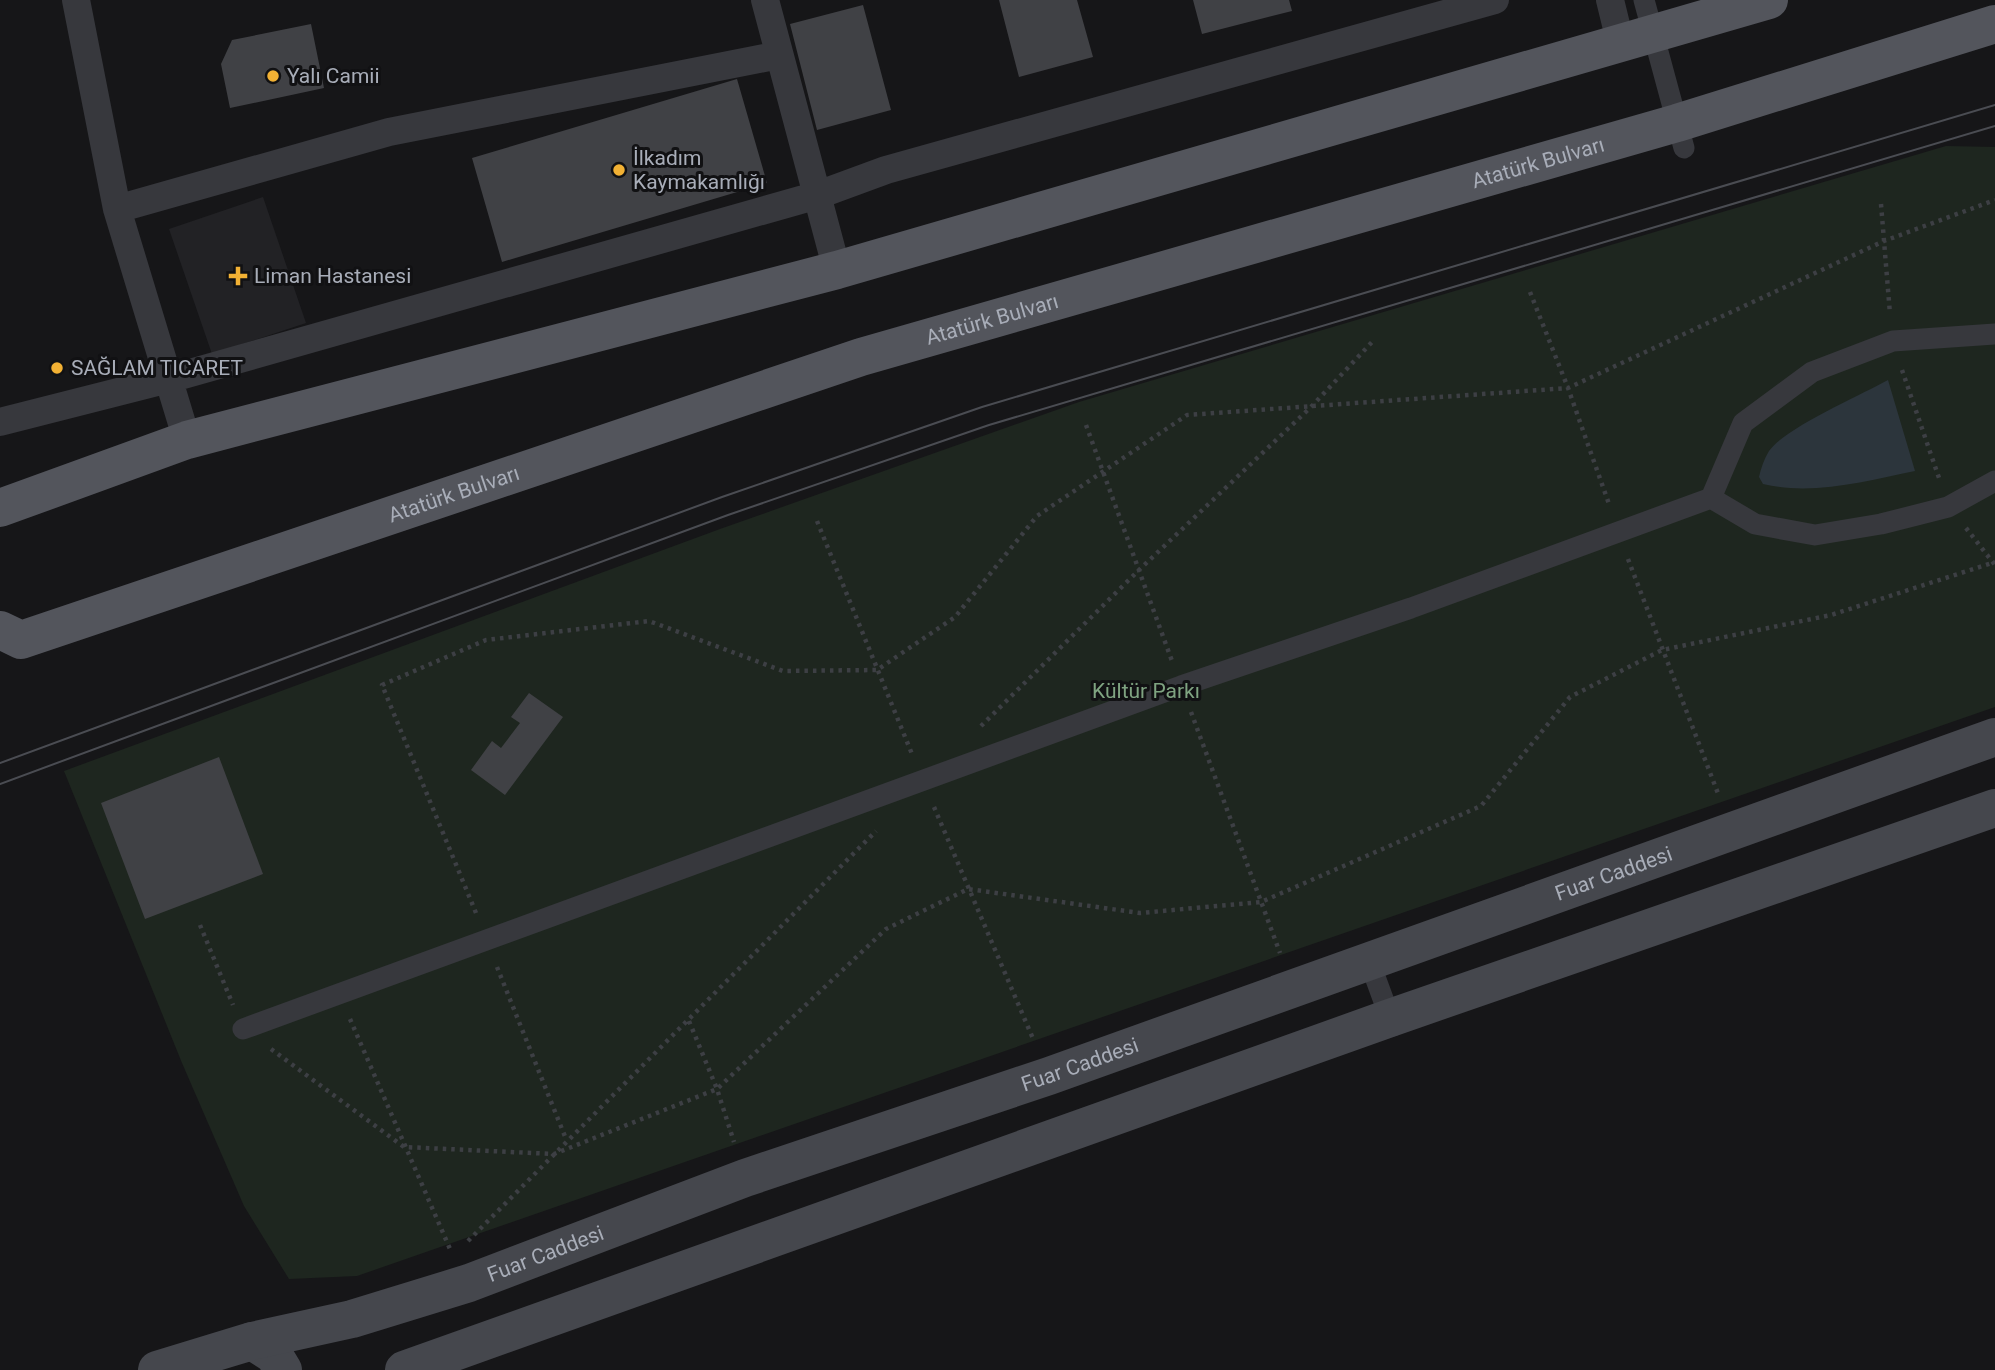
<svg xmlns="http://www.w3.org/2000/svg" width="1995" height="1370" font-family="Roboto,sans-serif">
	<rect width="100%" height="100%" fill="#161618"/>
	<!-- built -->
	<path fill="#222225" d="M263 197 306 323 212 354 169 229Z"/>
	<!-- green -->
	<path fill="#1e261f" d="M1946 146 1995 147V707L357 1276 289 1279 244 1206 182 1063 64 771 720 529 1079 402Z"/>
	<!-- water -->
	<path fill="#2c353c" d="M1888 380 1915 471C1867 481 1812 496 1763 484L1759 477C1761 468 1764 459 1769 451 1785 428 1861 395 1888 380Z"/>
	<!-- building -->
	<path fill="#404145" d="M999 0H1077L1093 57 1019 77Z
		M1193 0H1289L1292 11 1202 34Z
		M863 5 891 110 817 130 790 24Z
		M311 24 324 88 230 108 221 64 232 40Z
		M737 79 767 183 502 262 472 158Z
		M529 693 563 717 505 795 471 770 492 741 501 748 520 723 511 717Z
		M219 757 263 874 145 919 101 803Z"/>
	<g fill="none" stroke-linecap="round" stroke-linejoin="round">
		<!-- path -->
		<path stroke="#3d3f44" stroke-width="4.5" stroke-dasharray="3.5 5" stroke-linecap="butt" d="M1881 204 1890 314
			M1530 292 1568 388 1609 504
			M1902 370 1939 478
			M1086 425 1172 661
			M817 521 912 754
			M1966 528 1995 565
			M1628 559 1719 796
			M1191 712 1280 953
			M981 726 1139 570 1312 406 1373 341
			M934 807 1034 1041
			M476 913 382 685 486 640 649 621 783 671 877 670 955 617 1037 516 1187 415 1568 388 1884 241 1995 200
			M200 925 233 1005
			M497 967 566 1139
			M350 1019 450 1249
			M689 1021 717 1089 734 1142
			M271 1049 404 1147 554 1154 717 1089 886 929 968 889 1140 913 1261 902 1481 806 1570 697 1662 650 1831 615 1995 562
			M468 1241 876 831"/>
		<!-- pedestrian -->
		<path stroke="#37383d" stroke-width="21" d="M1644 0 1684 148
			M1711 498 1755 524 1815 535 1881 524 1948 507 1995 481
			M1367 955 1393 1026
			M243 1029 1181 686 1411 608 1711 498 1743 423 1812 372 1893 341 1995 334"/>
		<!-- minor -->
		<path stroke="#37383d" stroke-width="28" d="M76 0 117 209 187 440
			M765 0 837 270
			M1610 0 1621 45
			M117 209 389 132 779 55
			M0 422 169 379 818 195 886 170 1495 0"/>
		<!-- secondary -->
		<g stroke="#45474d" stroke-width="38">
			<path d="M252 1341 274 1355 283 1370"/>
			<path id="s1" d="M157 1370 252 1341 352 1319 469 1283 745 1178 1049 1076 1995 737"/>
			<path d="M404 1370 1390 1018 1995 808"/>
		</g>
		<!-- primary -->
		<g stroke="#53555c" stroke-width="38">
			<path d="M0 508 187 440 837 270 1769 0"/>
			<path id="s2" d="M0 630 21 640 861 357 1677 123 1995 24"/>
		</g>
		<!-- tram -->
		<path stroke="#4a4c52" stroke-width="2" d="M0 763 722 497 982 407 1995 105
			M0 784 728 515 989 425 1995 126"/>
	</g>
	<!-- markers -->
	<g fill="#f2b134" stroke="#111113" stroke-width="2.5">
		<circle cx="273" cy="76" r="7"/>
		<circle cx="619" cy="170" r="7"/>
		<path d="M234.5 265.5h7v7h7v7h-7v7h-7v-7h-7v-7h7z"/>
		<circle cx="57" cy="368" r="7"/>
	</g>
	<g text-anchor="middle" dominant-baseline="central" stroke-width="6" stroke-linejoin="round" paint-order="stroke">
		<!-- poi labels -->
		<g font-size="21" fill="#a8adb8" stroke="#111113" text-anchor="start">
			<text x="287" y="76">Yalı Camii</text>
			<text x="633" y="158">İlkadım<tspan x="633" dy="24">Kaymakamlığı</tspan></text>
			<text x="254" y="276">Liman Hastanesi</text>
			<text x="71" y="368">SAĞLAM TICARET</text>
		</g>
		<!-- street labels -->
		<g font-size="21" fill="#a8adb8" stroke="#111113">
			<text stroke="none"><textPath href="#s2" startOffset="1614">Atatürk Bulvarı</textPath></text>
			<text stroke="none"><textPath href="#s2" startOffset="1046">Atatürk Bulvarı</textPath></text>
			<text stroke="none"><textPath href="#s2" startOffset="480">Atatürk Bulvarı</textPath></text>
			<text stroke="none"><textPath href="#s1" startOffset="1540">Fuar Caddesi</textPath></text>
			<text stroke="none"><textPath href="#s1" startOffset="973">Fuar Caddesi</textPath></text>
			<text stroke="none"><textPath href="#s1" startOffset="406">Fuar Caddesi</textPath></text>
		</g>
		<!-- park labels -->
		<g font-size="21" fill="#7fa381" stroke="#111113">
			<text x="1146" y="691">Kültür Parkı</text>
		</g>
	</g>
</svg>
